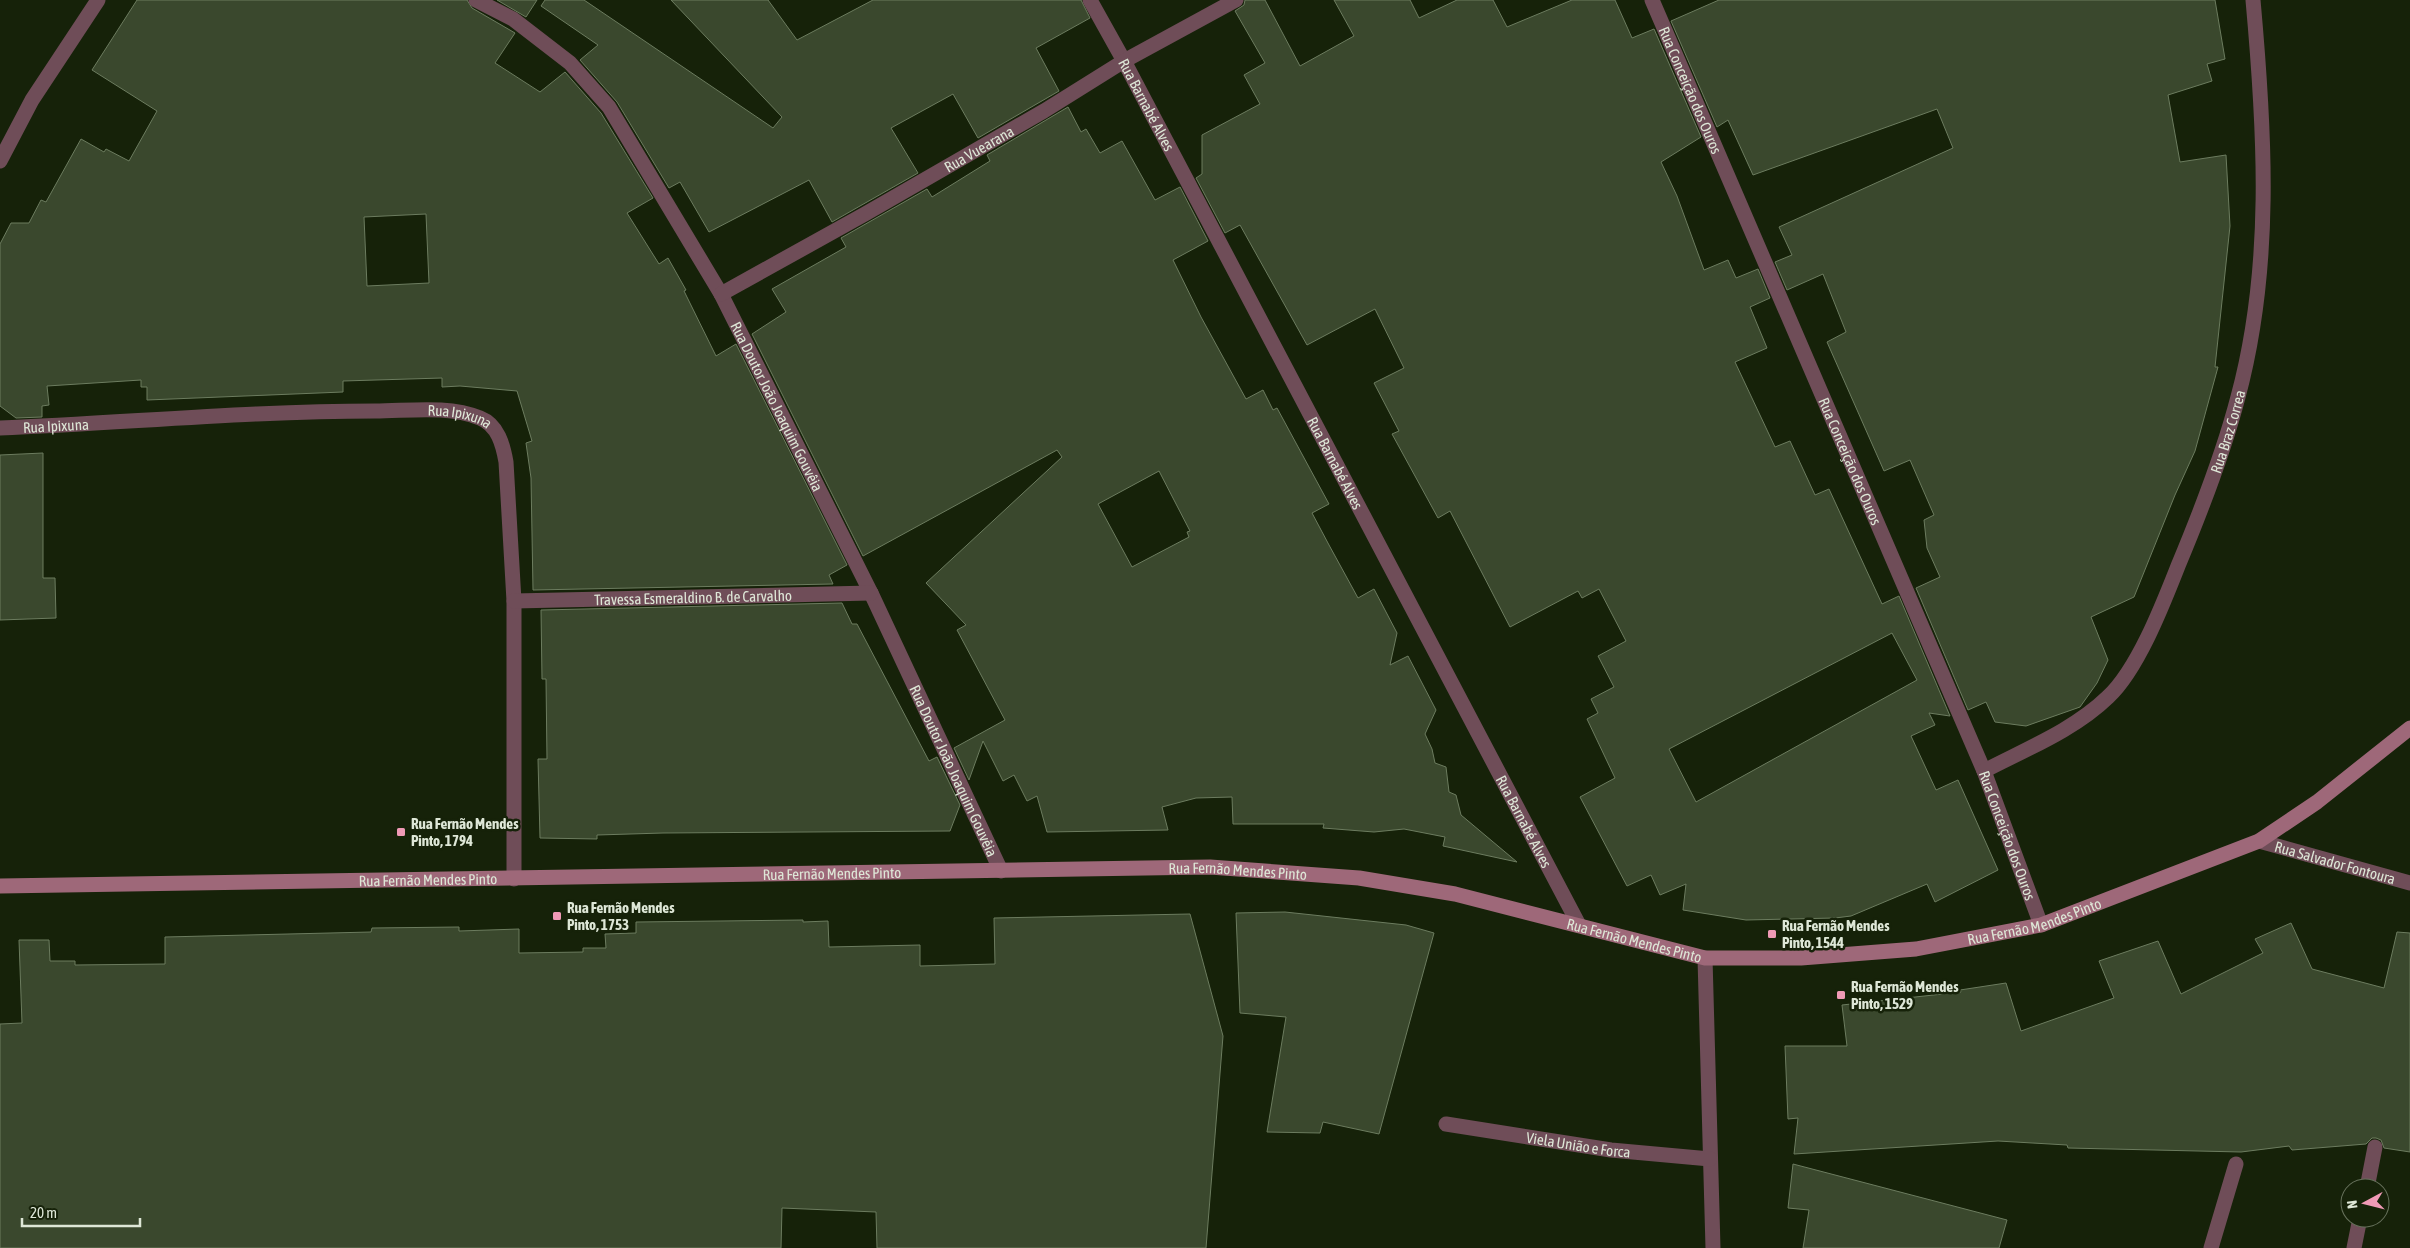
<svg xmlns="http://www.w3.org/2000/svg" width="2410" height="1248" font-family="'Asap Condensed',sans-serif">
	<rect width="100%" height="100%" fill="#162209"/>
	<!-- building -->
	<path fill="#3a482d" stroke="#6c7c5f" fill-rule="evenodd" d="M137 0H467L472 8 515 33 495 63 540 92 565 72 601 113 653 198 627 213 659 264 668 258 686 290 684 291 716 356 736 344 847 565 829 575 833 584 533 590 531 478 526 443 532 441 517 391 460 386 442 387V378L343 381V392L147 400V387H141V380L47 386 49 405 42 406V417L16 418 0 406V244L11 223H29L41 200 46 202 81 139 104 152 106 149 129 161 157 111 92 70ZM426 214 429 283 367 286 364 217Z
		M497 0H537L526 17Z
		M545 0H584L773 128 782 117 671 0H768L797 40 873 0H1081L1090 18 1036 48 1059 91 978 138 953 94 891 128 918 173 860 206 832 222 809 180 709 232 680 182 669 188 617 102 580 60 598 45 541 6Z
		M1245 0H1265L1300 66 1354 36 1334 0H1410L1419 18 1457 0H1493L1507 27 1572 0H1615L1632 38 1654 29 1701 137 1661 162 1677 196 1704 270 1728 260 1736 278 1758 269 1770 298 1750 307 1767 348 1735 362 1775 447 1790 441 1815 495 1829 489 1882 604 1899 596 1950 716 1929 713 1935 725 1911 736 1936 790 1958 780 1998 870 1935 902 1927 884 1851 916 1835 918 1746 920 1683 910 1686 884 1660 895 1651 875 1627 886 1580 797 1615 778 1587 719 1598 713 1591 699 1614 687 1598 656 1626 641 1599 589 1582 598 1578 591 1510 627 1450 511 1438 518 1392 434 1399 431 1374 383 1404 368 1375 309 1307 345 1240 225 1225 233 1196 178 1202 174V135L1260 104 1244 75 1265 63 1235 11 1244 5ZM1892 633 1917 680 1696 802 1669 749Z
		M1719 0H2215L2225 59 2207 64 2212 81 2168 95 2180 162 2226 155 2230 226 2215 367H2218L2195 451 2175 495 2134 597 2091 617 2108 660 2097 683 2080 707 2026 726 1995 722 1986 702 1968 710 1916 588 1940 577 1927 548 1924 520 1934 515 1910 460 1884 471 1827 342 1846 332 1823 274 1787 290 1775 262 1792 255 1779 227 1953 148 1937 109 1753 175 1728 120 1717 127 1671 21Z
		M1068 107 1081 132 1086 129 1100 153 1122 141 1155 200 1180 187 1208 241 1173 260 1201 317 1246 399 1263 390 1273 410 1277 408 1329 504 1312 513 1329 545 1358 598 1374 589 1397 633 1390 665 1408 656 1436 710 1425 734 1432 749 1435 763 1446 767 1449 792 1456 795 1461 815 1517 862 1443 846 1445 837 1404 829 1374 832 1323 828 1324 824H1233L1232 797 1196 798 1162 807 1168 830 1047 832 1037 796 1027 801 1014 775 1003 781 983 741 969 780 954 748 1005 720 957 630 966 625 926 583 1062 457 1057 450 863 556 752 334 786 312 772 289 846 247 841 238 927 189 932 197 990 161 987 155ZM1159 471 1190 531 1187 532 1189 537 1132 567 1098 504Z
		M43 453V578H55L56 618 0 620V455Z
		M842 603 852 624H857L929 761 937 757 960 805 950 831 663 833 597 835V839L540 838 538 759H547L546 679H542L541 610Z
		M1285 912 1406 925 1434 933 1379 1134 1323 1122 1320 1133 1267 1132 1286 1017 1240 1013 1236 913Z
		M1190 914 1223 1036 1206 1248H877L876 1212 782 1208 781 1248H0V1024L22 1023 19 940H49L50 961H75V965L165 964V937L371 932 372 928 459 927V931L519 929V953L583 952V948H606L605 934 636 933V922L803 920V922L828 921 829 947 920 945V966L995 964 994 918Z
		M2291 923 2312 969 2384 988 2397 932 2410 933V1152L2384 1148 2381 1140 2376 1138H2372L2366 1144 2292 1150 2289 1146 2241 1152 2068 1148 2067 1145 1998 1141 1794 1154 1798 1118 1788 1119 1785 1046H1847L1842 1005 1961 992 1960 990 2006 983 2021 1031 2114 998 2099 961 2158 941 2181 994 2263 953 2255 939Z
		M1793 1164 2007 1220 1999 1248H1803L1809 1210 1788 1208Z"/>
	<g fill="none" stroke-linecap="round" stroke-linejoin="round">
		<!-- lane -->
		<g stroke="#6f4d58" stroke-width="15">
			<path d="M1705 958 1713 1248"/>
			<path id="s1" d="M1446 1124 1611 1150 1710 1159"/>
			<path d="M2367 1188 2375 1147"/>
			<path d="M2211 1248 2236 1164"/>
			<path d="M2354 1248 2360 1218"/>
		</g>
		<!-- street -->
		<g stroke="#6f4d58" stroke-width="15">
			<path id="s2" d="M476 0 513 19 570 63 609 107 721 294 871 593 1001 871"/>
			<path id="s3" d="M1090 0 1124 61 1579 925"/>
			<path id="s4" d="M1652 0 1984 771 2041 925"/>
			<path d="M0 161 32 100 98 0"/>
			<path id="s5" d="M721 294 865 214 1044 111 1124 61 1236 0"/>
			<path id="s6" d="M0 428C125 423 250 411 375 411 409 411 448 405 480 418 498 425 503 445 506 462L514 601V879"/>
			<path id="s7" d="M514 601 871 593"/>
			<path id="s8" d="M1984 771C2026 749 2074 730 2108 697 2138 669 2163 604 2178 566 2201 511 2223 455 2238 397 2273 267 2265 132 2253 0"/>
			<path id="s9" d="M2259 841 2410 883"/>
		</g>
		<!-- secondary -->
		<path stroke="#9e6879" stroke-width="15" id="s10" d="M0 886 1210 867 1359 878 1455 894 1705 958H1801L1916 949 2041 925 2259 841 2317 802 2410 728"/>
	</g>
	<!-- markers -->
	<g fill="#f09ab6" stroke="#162209" stroke-width="2">
		<rect x="396" y="827" width="10" height="10" rx="2.5"/>
		<rect x="552" y="911" width="10" height="10" rx="2.5"/>
		<rect x="1767" y="929" width="10" height="10" rx="2.5"/>
		<rect x="1836" y="990" width="10" height="10" rx="2.5"/>
	</g>
	<g text-anchor="middle" dominant-baseline="central" stroke-width="5" stroke-linejoin="round" paint-order="stroke">
		<!-- street labels -->
		<g font-size="15" fill="#dee7d7" stroke="#162209">
			<text stroke="none"><textPath href="#s4" startOffset="98">Rua Conceição dos Ouros</textPath></text>
			<text stroke="none"><textPath href="#s3" startOffset="119">Rua Barnabé Alves</textPath></text>
			<text stroke="none"><textPath href="#s5" startOffset="296">Rua Vuearana</textPath></text>
			<text stroke="none"><textPath href="#s2" startOffset="516">Rua Doutor João Joaquim Gouvêia</textPath></text>
			<text stroke="none"><textPath href="#s6" startOffset="461">Rua Ipixuna</textPath></text>
			<text stroke="none"><textPath href="#s6" startOffset="56">Rua Ipixuna</textPath></text>
			<text stroke="none"><textPath href="#s8" startOffset="438">Rua Braz Correa</textPath></text>
			<text stroke="none"><textPath href="#s4" startOffset="502">Rua Conceição dos Ouros</textPath></text>
			<text stroke="none"><textPath href="#s3" startOffset="524">Rua Barnabé Alves</textPath></text>
			<text stroke="none"><textPath href="#s7" startOffset="179">Travessa Esmeraldino B. de Carvalho</textPath></text>
			<text stroke="none"><textPath href="#s2" startOffset="921">Rua Doutor João Joaquim Gouvêia</textPath></text>
			<text stroke="none"><textPath href="#s3" startOffset="929">Rua Barnabé Alves</textPath></text>
			<text stroke="none"><textPath href="#s4" startOffset="908">Rua Conceição dos Ouros</textPath></text>
			<text stroke="none"><textPath href="#s9" startOffset="79">Rua Salvador Fontoura</textPath></text>
			<text stroke="none"><textPath href="#s10" startOffset="1238">Rua Fernão Mendes Pinto</textPath></text>
			<text stroke="none"><textPath href="#s10" startOffset="832">Rua Fernão Mendes Pinto</textPath></text>
			<text stroke="none"><textPath href="#s10" startOffset="428">Rua Fernão Mendes Pinto</textPath></text>
			<text stroke="none"><textPath href="#s10" startOffset="2048">Rua Fernão Mendes Pinto</textPath></text>
			<text stroke="none"><textPath href="#s10" startOffset="1642">Rua Fernão Mendes Pinto</textPath></text>
			<text stroke="none"><textPath href="#s1" startOffset="134">Viela União e Forca</textPath></text>
		</g>
		<!-- poi labels -->
		<g font-size="15" font-weight="bold" fill="#dee7d7" stroke="#162209" text-anchor="start">
			<text x="411" y="823">Rua Fernão Mendes<tspan x="411" dy="17">Pinto, 1794</tspan></text>
			<text x="567" y="907">Rua Fernão Mendes<tspan x="567" dy="17">Pinto, 1753</tspan></text>
			<text x="1782" y="925">Rua Fernão Mendes<tspan x="1782" dy="17">Pinto, 1544</tspan></text>
			<text x="1851" y="986">Rua Fernão Mendes<tspan x="1851" dy="17">Pinto, 1529</tspan></text>
		</g>
	</g>
	<!-- north arrow -->
	<g transform="translate(2365 1203) rotate(263)"><circle r="24" fill="#162209" stroke="#66715b"/>
	<path d="M0-4L9 19L0 12L-9 19Z" fill="#f09ab6"/>
	<text y="-8" font-size="14" font-weight="bold" text-anchor="middle" fill="#dee7d7">N</text>
	</g>
	<!-- scale -->
	<path d="M22 1218v8h118v-8" fill="none" stroke="#dee7d7" stroke-width="2.5"/>
	<text x="30" y="1218" font-size="15" fill="#dee7d7" stroke="#162209" stroke-width="4" paint-order="stroke">20 m</text>
</svg>
